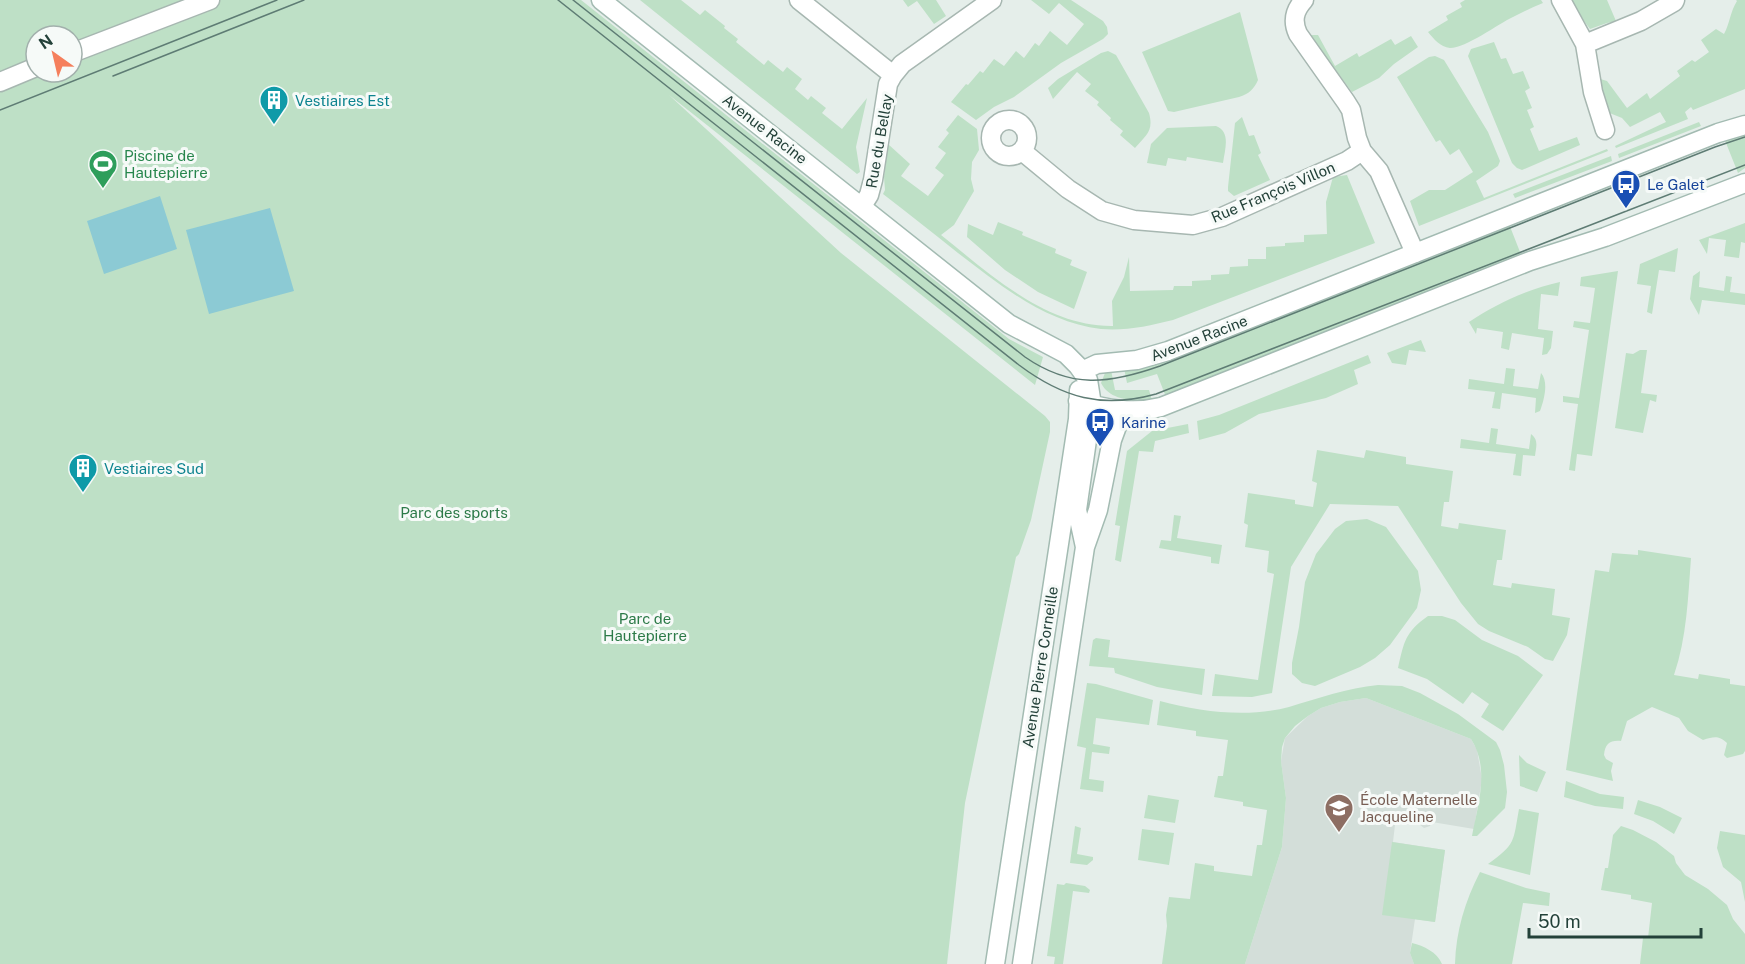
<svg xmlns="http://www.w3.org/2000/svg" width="1745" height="964" font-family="'Public Sans',sans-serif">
	<rect width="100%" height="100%" fill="#e5eeea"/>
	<!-- built -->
	<path fill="#d3ded9" d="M1366 698 1471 739 1477 750 1482 779 1474 829 1432 822 1430 826 1424 828 1419 824 1418 819 1396 816 1393 842 1445 850 1435 922 1415 919 1410 953 1414 964H1245L1282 847 1286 798 1281 761 1285 738 1308 716 1321 708 1340 702Z"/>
	<!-- green -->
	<path fill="#bee0c6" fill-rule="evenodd" d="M0 0H581L1009 339 1043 357 1035 385 669 95 841 253 1045 416 1050 422V432L1031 520 1019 554 1016 557 965 803 947 964H0ZM36 36H72V72H36Z
		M640 0H681L700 15 705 10 725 26 724 28 738 39 736 42 764 65 768 60 783 72 787 67 802 79 795 89 808 100 811 96 826 108 822 113 842 129 867 98 856 147 860 172 857 174Z
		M903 0H936L946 16 934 24 917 1 908 7Z
		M1031 0H1071L1103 21 1107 27 1108 34 1103 39 1061 63 1014 97 994 107 976 120 951 102 966 84 968 85 980 71 983 73 994 59 1004 66 1016 51 1024 58 1035 43 1039 46 1050 31 1067 45 1084 24 1059 3 1049 14Z
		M1465 0H1541L1543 3C1533 7 1523 12 1513 17 1498 24 1466 48 1450 48 1440 47 1434 39 1428 32L1448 20 1446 16 1462 7 1460 3Z
		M1571 0H1607L1616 21 1607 23 1590 29 1578 13Z
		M1736 0H1745V89L1693 110 1691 107 1685 112 1688 119 1616 148 1615 146 1666 122 1660 112 1630 127 1622 118 1607 112 1597 78 1607 81 1627 108 1647 93 1650 99 1680 76 1677 71 1692 60 1695 62 1709 52 1701 40 1716 29 1724 34C1730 23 1730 12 1737 1Z
		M1240 12 1258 80C1254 89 1249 94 1239 97L1174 112 1168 111 1142 52Z
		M1309 35H1318L1335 66 1357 53 1359 57 1391 39 1395 45 1411 36 1418 47 1394 64 1379 78 1352 92Z
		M1494 42 1501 59 1506 58 1513 74 1523 71 1530 88 1525 91 1532 108 1527 110 1534 127 1530 129 1539 151 1577 137 1580 145 1522 170 1517 168 1512 163 1468 56 1471 49Z
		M1108 51 1116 55 1149 113C1154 131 1146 135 1135 148L1120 135 1123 131 1110 120 1111 118 1097 105 1099 102 1085 91 1091 84 1077 72 1053 99 1048 88 1058 79 1101 53Z
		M1435 56 1444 60 1488 132 1500 161 1498 166 1476 181 1484 198 1607 149 1608 151 1419 226 1410 201 1429 190H1445L1473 172 1459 149 1450 155 1440 140 1436 142 1397 77 1429 57Z
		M958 115 977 129 979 150 972 162 971 179 974 191 954 225 941 235C990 274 1046 327 1113 326L1112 301 1124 277 1129 257 1130 291 1173 290 1174 286H1192V281L1211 280V275L1229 274 1230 267 1248 266V259H1266V247L1285 246V243L1304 242V235L1327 234 1326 202 1333 177 1347 175 1375 243 1173 320C1149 326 1126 331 1101 329 1046 323 1000 285 958 253 933 233 908 213 883 194L885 190 884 177 888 144 910 164 901 176 928 196 944 175 935 168 946 153 938 147 949 133 946 130Z
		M1242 117 1249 136 1254 135 1261 153 1258 155 1270 180 1234 196 1228 191V187L1235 123Z
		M1699 122 1701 126 1619 158 1618 154Z
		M1216 126C1231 132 1225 149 1223 163L1187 157 1186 161 1168 158 1166 166 1147 163 1151 144 1167 128Z
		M1745 131V168L1738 173 1724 138Z
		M1611 156 1612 161 1515 198 1513 194Z
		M998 222 1023 232 1022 235 1056 249 1055 253 1072 260 1070 265 1087 272 1074 309 1038 292 1005 270 967 237 968 224 993 235Z
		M1745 223V243L1741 242 1739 258 1724 256 1726 240 1709 238 1707 254 1699 240Z
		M1509 224 1522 257 1166 397 1157 374 1127 383 1124 368Z
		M1678 248 1675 272 1659 270 1652 314 1647 312 1651 286 1637 284 1640 264Z
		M1618 271 1592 456 1577 454 1575 471 1569 470 1578 404 1563 402V396L1579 398 1589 330 1573 327 1574 321 1590 323 1595 288 1580 286 1581 277Z
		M1700 271 1699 287 1724 291 1726 276 1732 277 1730 292 1745 294V305L1702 300 1699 315 1690 299 1693 276Z
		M1560 282 1558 296 1541 294 1538 329 1553 331 1551 348 1547 354 1542 355 1544 338 1512 333 1509 350 1501 348 1503 332 1477 328 1476 334 1469 322C1496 304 1528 289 1560 282Z
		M1421 340 1426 352 1409 350 1406 365 1392 363 1387 353Z
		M1640 350H1647L1641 393 1657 395 1656 402 1650 400 1643 433 1615 428 1626 353 1633 354Z
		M1368 355 1371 363 1354 370 1358 384 1326 398 1259 414 1225 433 1199 440 1197 421 1219 415Z
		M1506 368 1515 369 1513 386 1538 389 1541 373C1549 382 1544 400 1540 411L1535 413 1536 398 1502 393 1500 409 1492 408 1495 392 1468 389 1469 379 1504 384Z
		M1111 370 1115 390H1149L1152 400C1134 401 1110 401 1101 383L1105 373Z
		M1188 424 1189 433 1155 441 1153 452 1139 451 1121 562 1115 560 1120 526 1115 525 1127 451 1152 431Z
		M1491 428 1498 429 1496 444 1529 449 1531 434C1539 440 1536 447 1535 456L1523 455 1521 476 1513 475 1516 454 1460 448 1461 439 1489 443Z
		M1317 450 1364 458 1366 450 1406 457V464L1453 471 1449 502H1444L1441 526 1458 529 1459 523 1506 530 1502 560H1497L1493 585 1511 588 1512 583 1555 589 1552 615 1570 618 1567 635 1553 661 1545 659 1528 647 1489 631 1478 624 1461 603 1398 506 1330 504 1291 567 1272 693 1252 697 1212 696 1215 674 1258 680 1274 574 1267 572 1269 551 1245 547 1248 525 1244 523 1248 493 1295 500V504L1313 507 1317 483 1312 481Z
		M1174 515 1181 516 1177 538 1222 545 1219 564 1211 563V557L1159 548 1161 540 1171 541Z
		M1367 519 1386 527 1418 571 1421 590 1417 608 1390 645 1375 658 1360 667 1315 686 1302 683 1292 674V663L1299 627 1305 582 1316 554 1335 529 1346 521Z
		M1638 550 1691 558C1688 597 1687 637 1674 675L1698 679 1699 674 1730 679V684L1745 686V751L1743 754 1727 758 1724 755 1727 743C1718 735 1714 737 1703 740L1688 731 1679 718 1652 707 1627 721 1621 741C1610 740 1605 744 1604 755L1606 759 1613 763 1611 771 1613 781 1566 770 1595 570 1609 572 1612 553 1638 555Z
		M1428 616H1442L1455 620 1482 640 1518 656 1543 675 1503 731 1481 717 1489 704 1472 692 1463 704 1427 679 1398 668C1404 642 1405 632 1428 616Z
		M1096 638 1110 640 1108 657 1205 669 1202 695 1157 687 1115 673 1114 668 1089 666 1093 640Z
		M1087 683 1096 684 1153 700 1149 725 1096 718 1093 744 1110 747 1109 754 1092 752 1089 779 1104 781 1103 792 1080 789 1086 748 1077 746Z
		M1378 685 1402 686 1420 693 1458 714 1496 742 1500 750 1504 765 1507 792 1505 808 1477 836H1472C1478 804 1490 769 1471 739L1366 698 1340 702 1321 708 1308 716 1295 726 1285 738 1282 747 1281 761 1286 798 1282 847 1245 964H1162L1167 926 1166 915 1169 897 1190 899 1195 863 1214 866V871L1252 876 1257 845H1262L1267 810 1243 806V802L1214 797 1218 776H1223L1228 740 1196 736V731L1157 725 1160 701C1201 712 1248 718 1289 707 1319 698 1347 688 1378 685Z
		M1519 755 1527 763 1546 772 1537 792 1520 786Z
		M1566 781 1600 794 1624 797 1623 809 1595 806 1564 797Z
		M1148 795 1179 800 1175 823 1144 818Z
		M1638 800 1660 807 1682 818 1674 834 1653 821 1634 814Z
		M1519 809 1539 813 1530 875 1488 864C1516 844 1513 842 1519 809Z
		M1075 826 1081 828 1077 854 1093 857V860L1087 865 1070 863Z
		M1621 826 1633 830 1656 842 1674 856 1676 863 1685 875 1708 889 1727 905 1733 919 1745 934V964H1640L1643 938H1648L1652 903 1631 899V895L1601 890 1605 868H1608L1613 835Z
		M1142 829 1174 833 1169 865 1138 860Z
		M1720 831 1745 835V902L1741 882 1723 867 1717 848Z
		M1392 842 1445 850 1435 922 1382 915Z
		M1480 872 1526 888 1550 893 1549 906 1523 903 1512 964H1455C1456 931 1465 901 1480 872Z
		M1066 883 1085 886 1090 890 1089 893 1073 891 1063 964H1054L1055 957 1047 956 1057 884 1064 885Z
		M1412 943C1424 946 1437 952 1442 964H1414L1410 953Z"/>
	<!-- water -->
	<path fill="#8ccad4" d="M160 196 177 249 104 274 87 221Z
		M270 208 294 291 209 314 186 230Z"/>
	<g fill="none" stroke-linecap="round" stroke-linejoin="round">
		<!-- street casing -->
		<g stroke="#a7b7b1" stroke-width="21">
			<path id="street" d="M799 0 893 75
				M1304 0C1294 11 1292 21 1298 34L1346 102 1351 110 1357 138 1362 151 1379 171 1415 253
				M1561 0 1585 44 1593 92 1605 130
				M1585 44 1641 21 1674 2 1675 0
				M72 53 210 0
				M0 82 36 67
				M991 138a18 18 0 1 1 36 0a18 18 0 1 1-36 0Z
				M1022 151 1068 189 1102 211 1134 220 1193 225 1222 217 1347 161 1362 151
				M862 206 869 195 873 180 888 84 893 75 902 64 992 0"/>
		</g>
		<!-- secondary casing -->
		<g stroke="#a3bbb2" stroke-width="21">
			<path id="secondary" d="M601 0 1009 324 1066 354 1078 366 1088 380 1092 405 1077 510 1085 547
				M1082 371 1097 364 1137 360 1168 351 1718 133 1745 125
				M1078 401C1106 409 1133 414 1161 407L1530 261 1605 237 1745 183
				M995 964 1078 419 1079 390
				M1022 964 1085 547 1098 510 1112 440 1119 421 1131 414 1140 412"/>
		</g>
		<!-- street -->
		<use href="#street" stroke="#fff" stroke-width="18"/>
		<!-- secondary -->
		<use href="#secondary" stroke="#fff" stroke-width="18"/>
		<!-- tram -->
		<path stroke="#5e7c74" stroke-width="1.5" d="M558 0 1019 365C1063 398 1102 409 1156 394L1745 165
			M573 0 1025 357C1071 389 1109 384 1160 366L1715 147 1745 137
			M113 76 304 0
			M0 110 277 0"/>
	</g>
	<!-- icons -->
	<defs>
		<g id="building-pin" transform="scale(1.5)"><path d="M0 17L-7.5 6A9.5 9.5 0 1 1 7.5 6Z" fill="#0f9aa8" stroke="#f6faf8"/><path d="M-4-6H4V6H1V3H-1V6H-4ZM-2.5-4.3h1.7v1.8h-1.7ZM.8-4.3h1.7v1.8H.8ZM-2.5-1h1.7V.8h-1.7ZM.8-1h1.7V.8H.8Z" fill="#fff"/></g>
		<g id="stadium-pin" transform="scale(1.5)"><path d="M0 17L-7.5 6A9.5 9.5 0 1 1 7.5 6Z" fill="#2e9e5b" stroke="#f6faf8"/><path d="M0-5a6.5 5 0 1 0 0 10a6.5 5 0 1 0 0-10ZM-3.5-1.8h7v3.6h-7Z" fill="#fff"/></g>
		<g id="bus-pin" transform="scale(1.5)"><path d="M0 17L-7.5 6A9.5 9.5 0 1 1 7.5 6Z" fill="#1a4fb4" stroke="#f6faf8"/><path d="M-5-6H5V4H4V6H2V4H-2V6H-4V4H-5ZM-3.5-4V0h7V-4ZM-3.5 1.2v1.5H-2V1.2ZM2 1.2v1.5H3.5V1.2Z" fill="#fff"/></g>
		<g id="school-pin" transform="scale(1.5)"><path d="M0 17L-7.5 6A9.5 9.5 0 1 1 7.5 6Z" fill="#8d6e63" stroke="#f6faf8"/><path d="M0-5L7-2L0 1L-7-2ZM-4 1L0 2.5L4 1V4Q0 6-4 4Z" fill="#fff"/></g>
	</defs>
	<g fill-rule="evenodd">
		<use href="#building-pin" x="274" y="100"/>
		<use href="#stadium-pin" x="103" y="164"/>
		<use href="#bus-pin" x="1626" y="184"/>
		<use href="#bus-pin" x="1100" y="422"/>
		<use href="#building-pin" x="83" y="468"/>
		<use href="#school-pin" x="1339" y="808"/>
	</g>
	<g text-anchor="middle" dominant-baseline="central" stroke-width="6" stroke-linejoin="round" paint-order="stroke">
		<!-- culture labels -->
		<g font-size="15" fill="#0d838f" stroke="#f6faf8" text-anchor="start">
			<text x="295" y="100">Vestiaires Est</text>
			<text x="104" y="468">Vestiaires Sud</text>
		</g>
		<!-- street labels -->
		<g font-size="15" fill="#234139" stroke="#f6faf8">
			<text transform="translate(765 129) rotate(38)">Avenue Racine</text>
			<text transform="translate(879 141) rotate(-80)">Rue du Bellay</text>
			<text transform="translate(1273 192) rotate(-23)">Rue François Villon</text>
			<text transform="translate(1199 338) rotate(-21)">Avenue Racine</text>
			<text transform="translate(1040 667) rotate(-81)">Avenue Pierre Corneille</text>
		</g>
		<!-- leisure labels -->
		<g font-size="15" fill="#27864d" stroke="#f6faf8" text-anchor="start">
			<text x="124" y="155">Piscine de<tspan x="124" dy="17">Hautepierre</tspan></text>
		</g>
		<!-- transit labels -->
		<g font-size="15" fill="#164399" stroke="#f6faf8" text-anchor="start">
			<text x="1647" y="184">Le Galet</text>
			<text x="1121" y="422">Karine</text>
		</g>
		<!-- park labels -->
		<g font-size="15" fill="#2c7a48" stroke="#f6faf8">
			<text x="454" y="512">Parc des sports</text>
			<text x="645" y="618">Parc de<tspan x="645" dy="17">Hautepierre</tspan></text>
		</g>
		<!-- education labels -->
		<g font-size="15" fill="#785e54" stroke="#f6faf8" text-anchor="start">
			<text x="1360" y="799">École Maternelle<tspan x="1360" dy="17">Jacqueline</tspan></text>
		</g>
	</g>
	<!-- north arrow -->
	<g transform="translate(54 54) rotate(326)"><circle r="28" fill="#f6faf8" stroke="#a2b0ac" stroke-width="1.5"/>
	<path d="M0-4.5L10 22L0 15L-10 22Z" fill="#f57f5c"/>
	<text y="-9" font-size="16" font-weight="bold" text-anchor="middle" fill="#234139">N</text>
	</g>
	<!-- scale -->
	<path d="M1529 928v9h172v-9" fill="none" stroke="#234139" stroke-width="3"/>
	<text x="1538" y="928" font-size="18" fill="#234139" stroke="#f6faf8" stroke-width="4.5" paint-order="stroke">50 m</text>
</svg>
